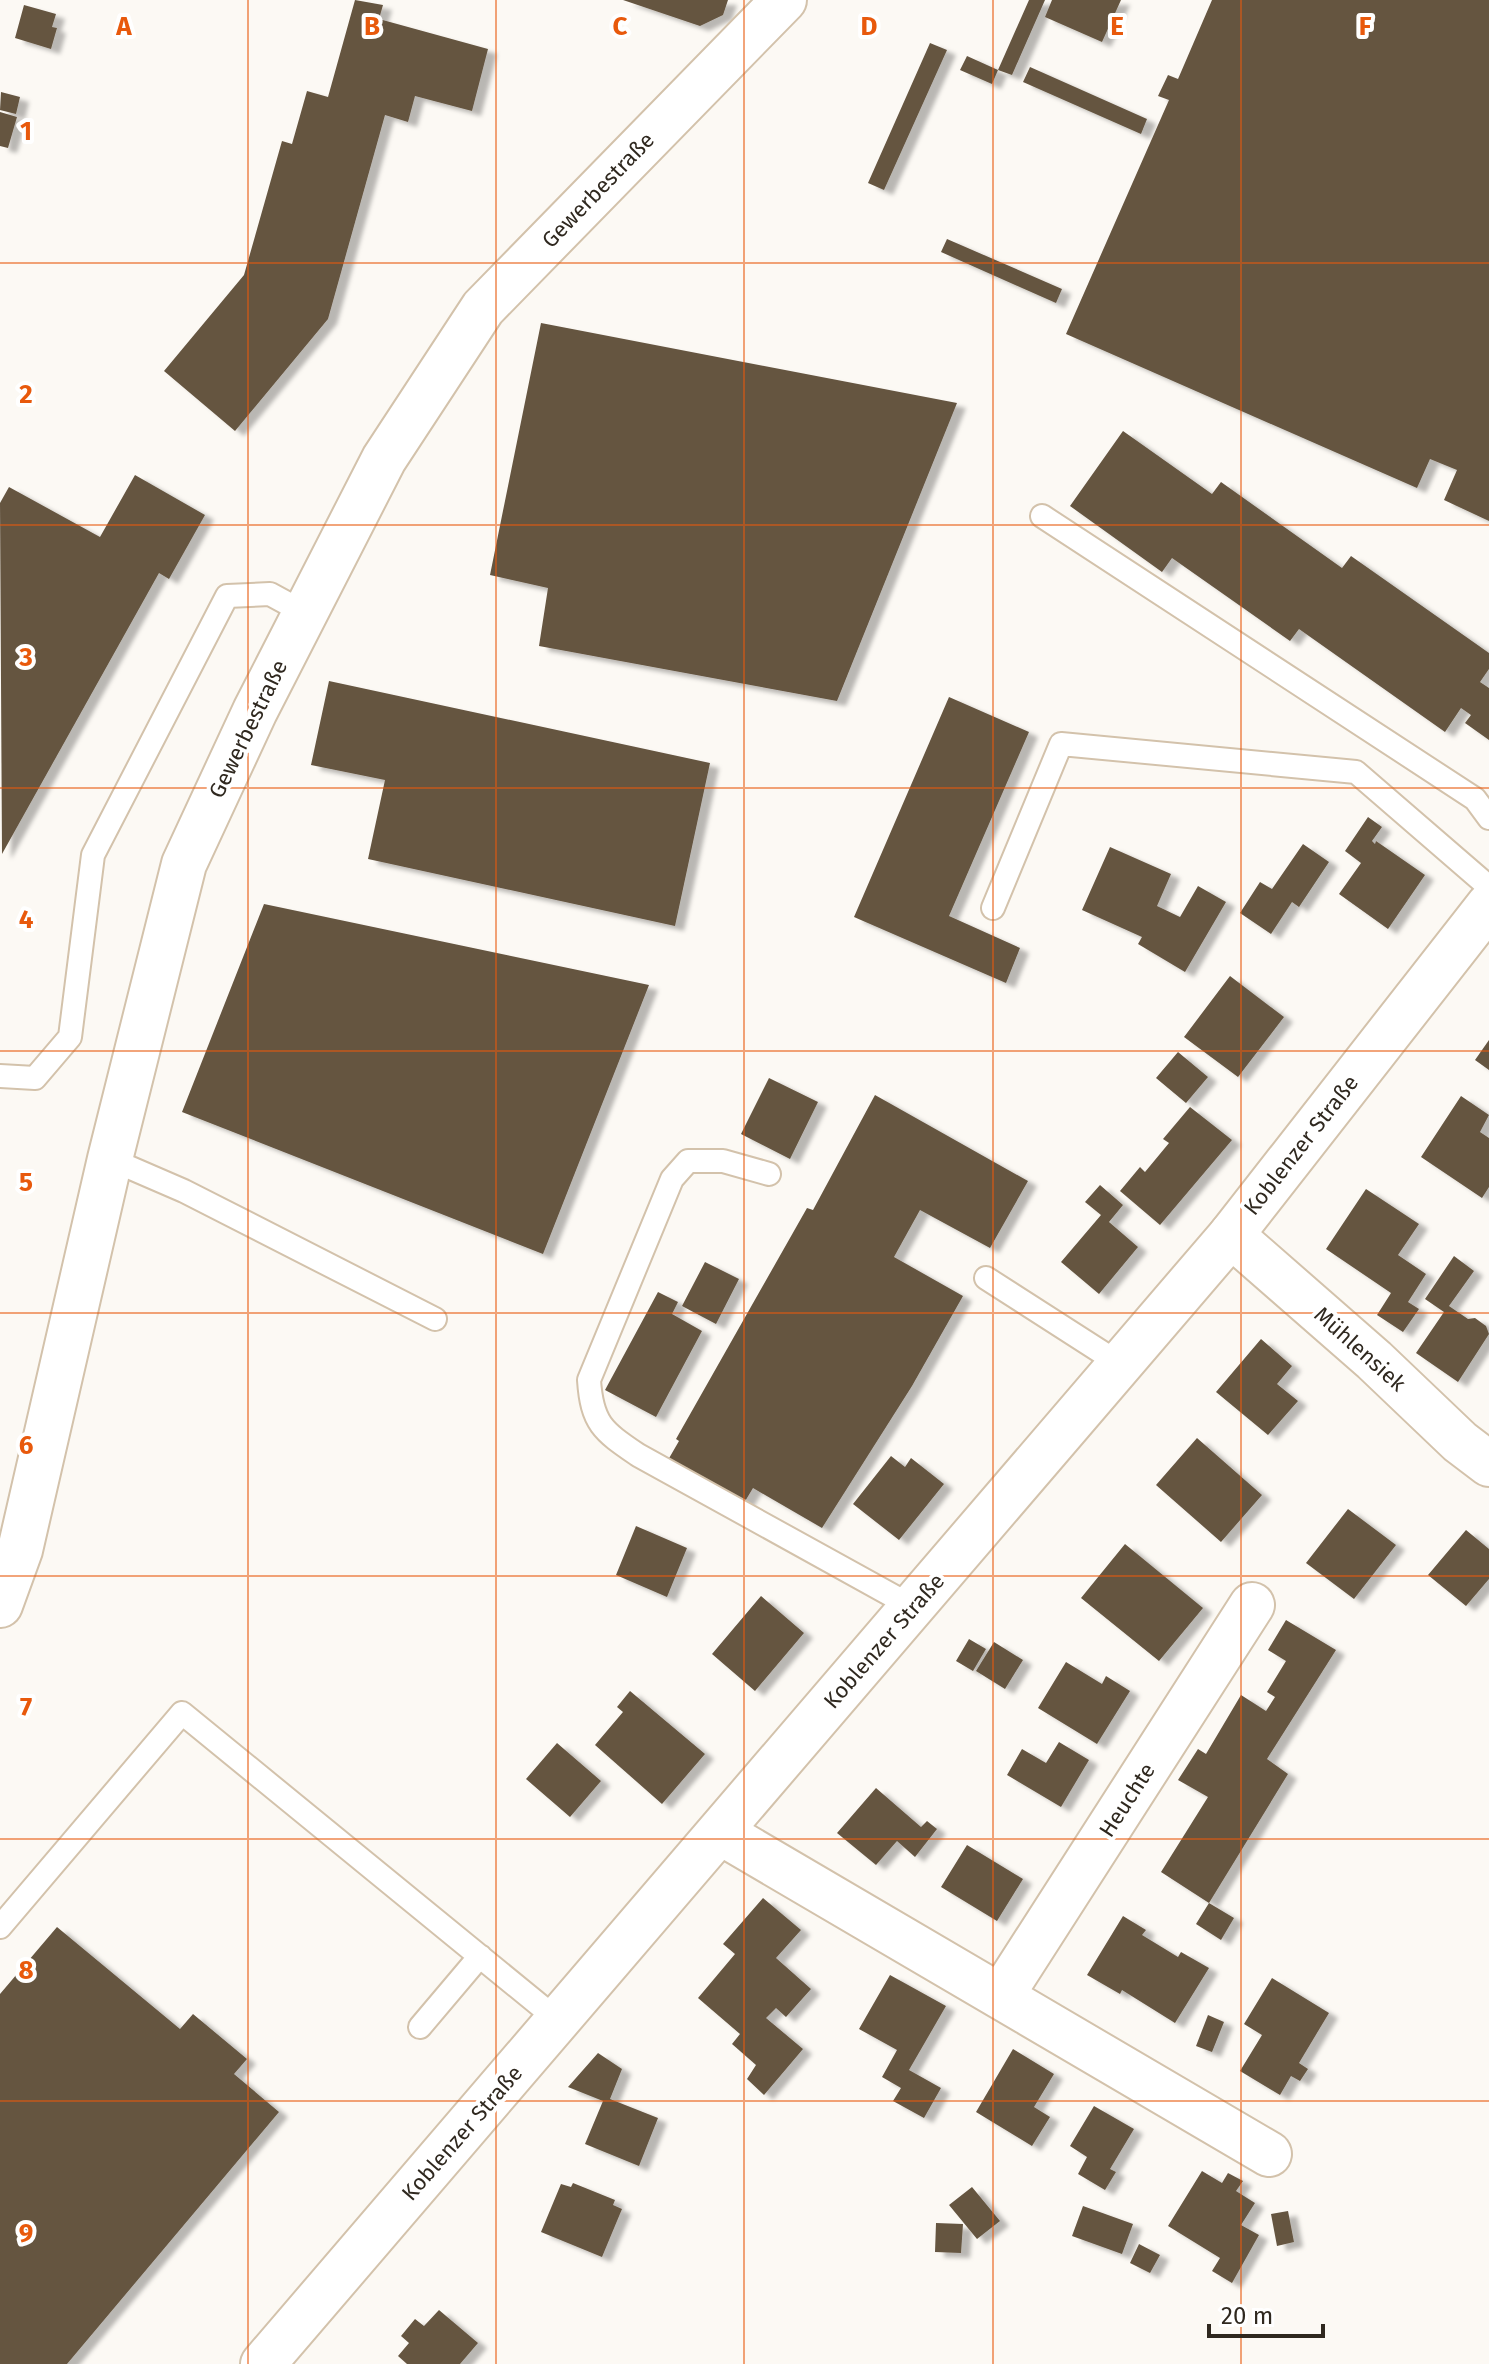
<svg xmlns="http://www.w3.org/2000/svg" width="1489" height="2364" font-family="'Fira Sans',sans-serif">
	<defs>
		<filter id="shadow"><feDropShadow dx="9" dy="5" stdDeviation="2" flood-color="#0004"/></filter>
	</defs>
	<rect width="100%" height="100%" fill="#fcf9f4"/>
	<!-- building -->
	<path fill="#655541" filter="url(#shadow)" d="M355 0 383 5 379 19 488 49 472 111 415 96 408 122 385 115 328 319 235 431 164 371 244 275 282 141 292 144 307 91 328 97Z
		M623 0H728L723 15 700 26Z
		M1029 0H1045L1012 75 998 70 992 84 960 70 967 56 998 70Z
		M1052 0H1121L1102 42 1045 17Z
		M1212 0H1489V521L1444 500 1457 470 1430 459 1417 488 1066 334 1169 100 1158 96 1168 75 1178 79Z
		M24 5 56 14 52 27 57 28 51 49 15 38Z
		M930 43 947 50 884 190 868 183Z
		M1030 67 1147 119 1141 134 1023 82Z
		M1 92 20 97 16 114 0 110Z
		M0 112 17 117 8 148 0 146Z
		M947 239 1062 289 1056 303 941 252Z
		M541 323 957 403 837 701 539 646 548 588 490 575Z
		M1123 431 1212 494 1221 482 1342 568 1351 556 1489 653V669L1480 682 1489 688V740L1465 723 1471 715 1461 708 1445 732 1299 629 1290 641 1172 558 1162 572 1070 506Z
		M135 475 205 515 169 579 159 573 2 854 0 503 9 487 100 537Z
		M329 681 710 763 675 926 368 859 385 780 311 765Z
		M949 697 1029 732 949 916 1020 948 1006 983 854 917Z
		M1368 817 1382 827 1372 841 1375 844 1376 841 1425 875 1388 929 1339 894 1361 863 1345 851Z
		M1303 844 1329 862 1299 907 1292 902 1271 934 1240 913 1260 882 1272 889Z
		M1110 847 1171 874 1157 906 1180 917 1198 886 1226 902 1185 972 1138 944 1142 937 1082 910Z
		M264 904 649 985 543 1254 182 1112Z
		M1230 976 1284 1017 1238 1077 1184 1037Z
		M1489 1040V1070L1475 1060Z
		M1178 1052 1208 1077 1186 1103 1156 1078Z
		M769 1078 818 1102 790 1159 741 1134Z
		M875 1095 1028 1181 990 1248 920 1210 894 1257 963 1296 912 1386 822 1528 753 1488 744 1503 668 1460 679 1441 676 1439 731 1342 807 1208 813 1210Z
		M1461 1096 1489 1115 1480 1132 1489 1138V1187L1482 1198 1421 1157Z
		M1190 1107 1232 1140 1160 1225 1120 1191 1140 1167 1145 1172 1169 1143 1163 1139Z
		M1100 1185 1123 1205 1109 1222 1138 1247 1099 1294 1061 1262 1101 1215 1085 1202Z
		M1366 1189 1419 1224 1398 1255 1426 1274 1408 1302 1419 1309 1403 1332 1377 1315 1391 1293 1326 1249Z
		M1454 1256 1474 1271 1449 1306 1468 1319 1475 1318 1486 1326 1489 1334 1458 1382 1416 1353 1444 1312 1425 1299Z
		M705 1262 739 1279 716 1324 682 1306Z
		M658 1292 678 1302 672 1314 702 1331 656 1417 605 1390Z
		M1261 1339 1292 1366 1277 1384 1298 1401 1268 1435 1216 1392Z
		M1197 1438 1262 1495 1221 1542 1156 1485Z
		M891 1456 905 1467 911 1458 944 1484 899 1540 853 1504Z
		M1348 1509 1396 1545 1354 1599 1306 1563Z
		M636 1526 687 1548 667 1597 616 1575Z
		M1466 1530 1489 1549V1579L1466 1606 1428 1575Z
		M1125 1544 1203 1608 1159 1661 1081 1598Z
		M761 1596 804 1633 755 1691 712 1654Z
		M1286 1620 1336 1650 1267 1759 1288 1774 1209 1903 1161 1872 1208 1797 1178 1780 1198 1749 1206 1754 1241 1695 1266 1711 1275 1697 1267 1692 1286 1661 1268 1650Z
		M969 1639 986 1649 973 1671 956 1661Z
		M994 1642 1023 1660 1005 1689 976 1671Z
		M1066 1662 1102 1684 1106 1676 1130 1691 1097 1744 1038 1708Z
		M630 1691 705 1754 662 1804 595 1745 623 1712 617 1707Z
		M1059 1742 1089 1760 1061 1807 1007 1775 1022 1749 1046 1763Z
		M557 1743 601 1781 570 1817 526 1779Z
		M876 1788 921 1827 927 1821 937 1829 915 1857 897 1841 876 1865 837 1833Z
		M967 1845 1023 1879 997 1921 941 1887Z
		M763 1898 801 1930 776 1958 811 1989 786 2017 776 2008 766 2018 803 2049 764 2095 747 2079 756 2065 732 2044 740 2034 698 1998 735 1954 723 1944Z
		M1209 1903 1234 1918 1221 1940 1196 1924Z
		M1123 1916 1146 1930 1142 1935 1178 1957 1181 1952 1209 1968 1175 2023 1122 1990 1120 1994 1087 1975Z
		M57 1927 180 2029 193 2014 247 2059 234 2074 279 2112 67 2364H0V1994Z
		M890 1975 946 2006 909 2070 941 2088 924 2118 893 2101 901 2088 882 2077 897 2050 859 2029Z
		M1272 1978 1329 2013 1299 2063 1308 2069 1300 2081 1291 2076 1280 2095 1240 2071 1262 2035 1244 2024Z
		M1208 2015 1224 2022 1212 2052 1196 2046Z
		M1013 2049 1054 2074 1034 2107 1050 2117 1032 2146 976 2112Z
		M598 2053 622 2069 610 2099 658 2118 639 2166 585 2144 603 2101 568 2087Z
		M1094 2106 1134 2129 1110 2169 1116 2172 1105 2190 1078 2174 1087 2157 1070 2146Z
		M1202 2171 1222 2183 1228 2173 1243 2181 1236 2191 1255 2203 1241 2225 1259 2235 1232 2283 1212 2271 1220 2258 1168 2226Z
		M573 2183 615 2200 613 2205 622 2209 602 2257 541 2232 561 2184 571 2187Z
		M972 2187 1000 2221 977 2239 949 2205Z
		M1083 2206 1133 2224 1122 2254 1072 2236Z
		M1288 2211 1294 2242 1277 2246 1271 2214Z
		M936 2223 963 2224 961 2253 935 2252Z
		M1139 2244 1160 2255 1150 2273 1130 2263Z
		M439 2310 478 2343 460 2364H407L398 2356 409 2343 401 2336 415 2319 424 2326Z"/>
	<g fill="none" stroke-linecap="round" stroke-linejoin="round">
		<!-- lane casing -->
		<g stroke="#d3c2ab" stroke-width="26">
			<path id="lane" d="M1042 516 1475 799 1489 818
				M993 908 1061 744 1356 772 1489 887
				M0 1076 35 1078 70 1037 93 855 227 596 270 594 305 613
				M110 1159 184 1191 435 1319
				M769 1174 723 1161H688L672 1179 589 1380C592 1424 603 1431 638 1455L913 1607
				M986 1278 1120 1364
				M0 1927 182 1713 559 2021
				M420 2027 480 1956"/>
		</g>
		<!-- street casing -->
		<g stroke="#d3c2ab" stroke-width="48">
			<path id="street" d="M1231 1235 1374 1360 1460 1442 1489 1464
				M0 1605 20 1550 110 1159 184 864 255 711 384 459 483 308 784 0
				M720 1832 1269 2154
				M1001 1996 1252 1605"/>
		</g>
		<!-- secondary casing -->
		<g stroke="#d3c2ab" stroke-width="48">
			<path id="secondary" d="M263 2364 1231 1235 1489 905"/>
		</g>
		<!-- lane -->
		<use href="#lane" stroke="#fff" stroke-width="22"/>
		<!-- street -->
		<use href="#street" stroke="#fff" stroke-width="44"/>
		<!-- secondary -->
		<use href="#secondary" stroke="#fff" stroke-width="44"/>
	</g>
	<!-- grid -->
	<path fill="none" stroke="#e8590c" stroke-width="2" stroke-opacity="0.55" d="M248 0V2364M496 0V2364M744 0V2364M993 0V2364M1241 0V2364M0 263H1489M0 525H1489M0 788H1489M0 1051H1489M0 1313H1489M0 1576H1489M0 1839H1489M0 2101H1489"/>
	<g text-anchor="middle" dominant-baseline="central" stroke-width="8" stroke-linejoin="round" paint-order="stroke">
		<!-- street labels -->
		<g font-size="22" fill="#2f281f" stroke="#fff">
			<text transform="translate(598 190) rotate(-46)">Gewerbestraße</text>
			<text transform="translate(248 729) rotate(-64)">Gewerbestraße</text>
			<text transform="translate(1301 1145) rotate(-52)">Koblenzer Straße</text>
			<text transform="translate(1360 1349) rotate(42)">Mühlensiek</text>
			<text transform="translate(884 1641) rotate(-49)">Koblenzer Straße</text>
			<text transform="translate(1127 1800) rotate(-57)">Heuchte</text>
			<text transform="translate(462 2133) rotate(-49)">Koblenzer Straße</text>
		</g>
	</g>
	<g font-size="26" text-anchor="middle" font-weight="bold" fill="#e8590c" stroke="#fff" stroke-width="8" stroke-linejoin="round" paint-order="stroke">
		<text x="124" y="35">A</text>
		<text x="372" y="35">B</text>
		<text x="620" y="35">C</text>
		<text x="869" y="35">D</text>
		<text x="1117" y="35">E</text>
		<text x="1365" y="35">F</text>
		<text x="26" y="140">1</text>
		<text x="26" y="403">2</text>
		<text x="26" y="666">3</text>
		<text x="26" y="928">4</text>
		<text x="26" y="1191">5</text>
		<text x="26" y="1454">6</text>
		<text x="26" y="1716">7</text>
		<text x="26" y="1979">8</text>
		<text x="26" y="2242">9</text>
	</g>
	<!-- scale -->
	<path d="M1209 2324v12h114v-12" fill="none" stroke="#2f281f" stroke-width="4"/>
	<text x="1221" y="2324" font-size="24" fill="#2f281f" stroke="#ffffff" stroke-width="6" paint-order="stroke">20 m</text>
</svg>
